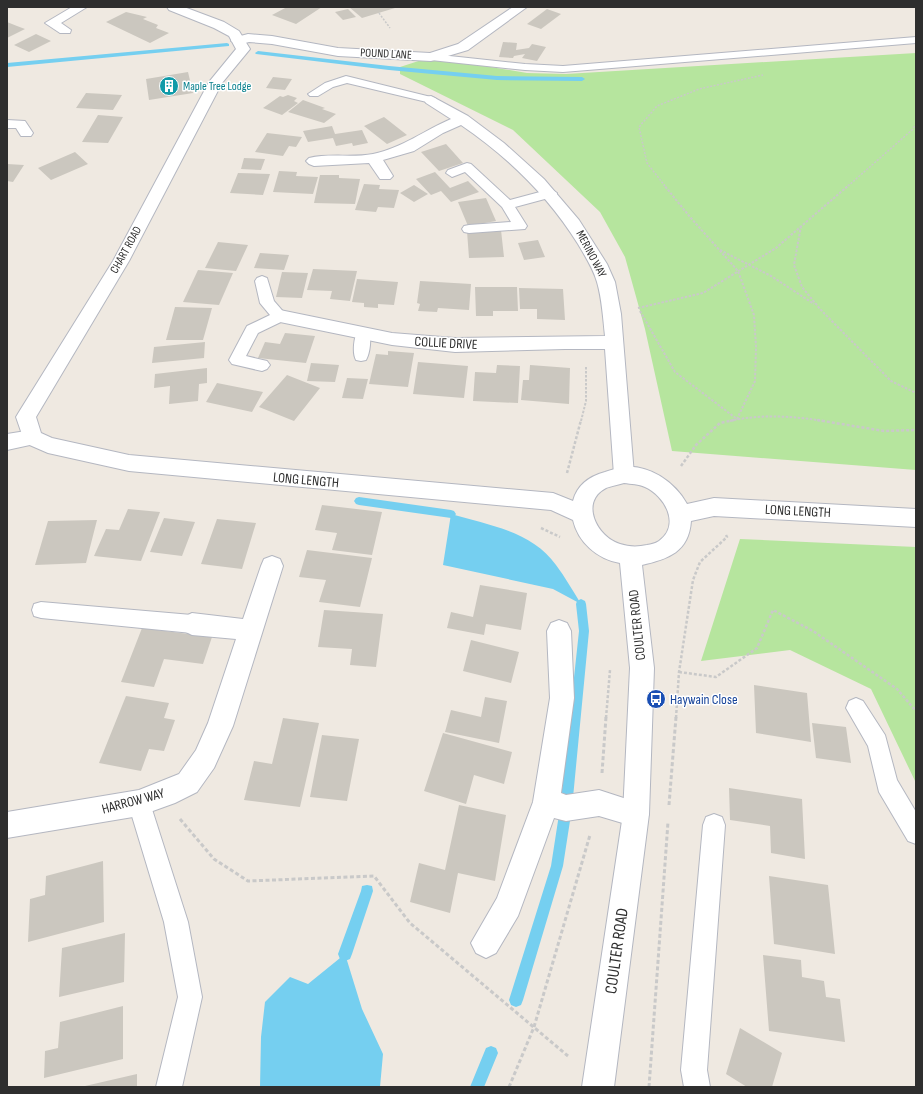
<svg xmlns="http://www.w3.org/2000/svg" width="923" height="1094" font-family="'Sofia Sans Condensed',sans-serif">
	<rect width="100%" height="100%" fill="#efe9e1"/>
	<!-- green -->
	<path fill="#b6e59e" d="M916 53V470L672 451 645 329 625 257 600 212 513 130 400 74V67L431 57 527 73 566 74Z
		M740 539 916 547V783L871 689 790 650 701 661Z"/>
	<!-- water -->
	<path fill="#75cff0" d="M451 514C488 525 532 531 556 565 565 577 573 591 581 604L553 589 443 565Z
		M345 954 362 1009 383 1054 380 1087H260L261 1037 265 1002 290 977 308 984Z"/>
	<g fill="none" stroke-linecap="round" stroke-linejoin="round">
		<!-- stream -->
		<path fill="#75cff0" fill-rule="evenodd" d="M227 43 229 44V46L7 67V63Z
			M258 51 389 66 497 76 582 77 585 79 582 81 497 80 389 70 256 54 255 53Z
			M359 497 451 510 454 511 456 514 454 517 451 518 359 505 356 504 354 501 356 498Z
			M581 599 585 601 586 604 589 631 572 808 563 866 523 1000 521 1005 516 1007 511 1005 509 1000 551 866 560 808 579 631 576 604 577 601Z
			M367 885 372 886 373 891 352 954 350 959 345 961 340 959 338 954 361 891 362 886Z
			M491 1046 496 1048 498 1053 484 1087H470L486 1048Z"/>
	</g>
	<!-- building -->
	<path fill="#cbc7bf" d="M287 7H322L296 24 272 15Z
		M349 7H393L395 8 362 18Z
		M348 9 356 17 343 20 335 12Z
		M547 9 561 14 541 29 527 24Z
		M126 12 147 17 143 19 158 25 156 28 169 33 150 43 106 22Z
		M7 22 17 26 25 29 7 38Z
		M36 34 51 41 29 52 14 45Z
		M503 42 517 43 516 50 529 48 532 44 546 47 537 61 522 58 525 54 514 56 513 58 499 57Z
		M188 72 193 93 149 100 146 79Z
		M273 77 292 79 285 90 266 88Z
		M86 93 105 94 122 95 113 110 76 108Z
		M288 95 297 98 294 101 298 103 282 115 263 108 280 96 283 97Z
		M303 100 325 108 322 109 336 114 324 123 288 112Z
		M98 115 123 117 108 143 82 142Z
		M384 117 407 135 387 144 364 126Z
		M332 126 335 134 362 130 368 143 353 146 352 143 336 146 333 138 308 142 303 131Z
		M267 133 302 137 296 147 289 146 283 156 255 152Z
		M446 144 463 163 439 171 421 152Z
		M75 152 88 164 51 180 38 168Z
		M244 158 265 159 261 170 241 169Z
		M7 164 24 165 13 182 7 181Z
		M279 171 297 172 296 176 318 177 313 194 273 192Z
		M435 172 450 188 468 181 479 192 451 202 441 191 431 195 416 179Z
		M238 173 270 174 263 195 230 193Z
		M320 175H339V178L360 179 355 204 314 203Z
		M364 184 380 185 379 189 399 190 394 208 378 207 376 212 355 210Z
		M414 185 428 194 414 202 400 193Z
		M486 198 496 221 468 226 458 202Z
		M501 230 504 257 469 258 467 231Z
		M538 240 545 257 524 260 518 243Z
		M218 242 248 245 236 271 205 268Z
		M260 253 289 255 284 270 254 268Z
		M313 269 357 271 350 301 330 299 332 291 307 290Z
		M198 270 233 273 219 305 183 302Z
		M282 272 308 273 302 298 276 297Z
		M357 279 398 282 394 305 378 304V308L364 307V303L352 302Z
		M420 281 471 284 469 310 438 308 437 312 418 311 420 304 417 303Z
		M475 287H517L518 311H493V316H476Z
		M519 288 563 289 565 320 537 319V309H520Z
		M175 307 212 308 203 340H166Z
		M285 333 315 336 306 363 258 358 265 342 280 344Z
		M205 342 204 358 152 363 154 347Z
		M388 351 414 353 408 387 369 384 376 354 388 355Z
		M418 362 468 366 464 398 413 394Z
		M311 363 339 365 335 382 307 381Z
		M497 365 520 366 518 403 473 401 475 372 496 373Z
		M530 365 570 368 569 404 521 400 523 380H529Z
		M207 368V383L199 384 198 401 169 404 170 386 154 388 155 374Z
		M287 375 320 388 294 421 259 407Z
		M347 378 368 379 363 399 342 398Z
		M217 383 263 392 252 412 206 402Z
		M322 505 382 512 372 555 332 550 337 533 315 530Z
		M128 509 160 512 141 561 94 556 106 529 119 530Z
		M164 518 195 522 182 556 150 552Z
		M217 519 256 523 242 569 201 564Z
		M97 520 86 563 35 565 48 521Z
		M307 550 372 558 360 607 319 602 326 580 299 577Z
		M480 585 527 593 521 630 486 624 484 635 447 628 451 612 473 617Z
		M324 610 383 614 376 667 350 665 352 649 318 647Z
		M142 628 212 637 203 664 164 659 154 687 121 682Z
		M471 640 519 652 511 683 463 671Z
		M754 685 807 693 811 742 756 733Z
		M126 696 169 703 164 718 175 720 164 751 149 749 141 771 99 763Z
		M485 697 507 701 499 743 445 732 451 710 481 717Z
		M283 718 319 723 300 807 244 800 254 761 272 764Z
		M812 723 846 727 851 763 816 758Z
		M443 733 512 752 504 784 474 775 466 804 424 791Z
		M322 735 359 739 347 801 310 797Z
		M729 788 802 799 805 859 771 853 770 826 730 820Z
		M459 805 506 815 495 881 458 873 450 913 410 902 419 863 445 870Z
		M103 861 104 922 28 942 30 899 45 895 46 876Z
		M769 876 828 885 835 954 774 944Z
		M125 933 124 982 59 997 62 948Z
		M763 955 801 960 802 977 824 981 826 997 840 999 845 1042 769 1031Z
		M123 1006V1059L44 1078 45 1051 58 1048 60 1022Z
		M740 1028 782 1053 772 1087H747L726 1074Z
		M137 1074V1087H85V1086Z"/>
	<g fill="none" stroke-linecap="round" stroke-linejoin="round">
		<!-- lane casing -->
		<g stroke="#b4b7c1" stroke-width="2">
			<path id="lane" d="M916 37V43L563 72 525 70 431 60 426 57 431 54 525 64 563 66Z
				M346 76 435 98 437 100 431 103 347 83 333 87 318 96H310L308 94 325 83Z
				M467 163 471 164 510 200 551 189 557 193 556 196 515 207 527 226 525 229 469 233 464 232 462 229 464 226 469 225 511 222 502 207 465 172 452 177 446 173 448 170Z
				M262 276 267 278 274 301 287 316 285 320 258 333 246 356 267 361 270 365 267 369 262 371 232 364 229 360 247 326 270 315 260 303 255 281 257 278Z
				M363 329 368 330C372 337 370 353 366 360L361 361 356 360C352 353 354 337 358 330Z
				M41 602 192 615 199 618 202 624 199 630 192 633 41 618 34 616 32 610 34 604Z
				M856 698 863 701 885 735 897 780 916 812V844L908 841 879 792 868 746 846 708 849 701Z
				M139 792 147 795 150 803 188 922 202 997 182 1087H156L178 997 164 922 128 803 131 795Z
				M714 814 722 817 725 825 707 1070 710 1087H684L681 1070 703 825 706 817Z"/>
		</g>
		<!-- street casing -->
		<g stroke="#b4b7c1" stroke-width="2">
			<path id="street" d="M72 7H87L61 23 71 30 70 33H60L45 23Z
				M513 7H527L468 50 431 61 338 56 272 44 249 42 238 45 231 41 233 38 248 34 272 36 338 48 430 53 458 44Z
				M431 96 468 116 504 143 544 179 579 220 607 264 615 282 621 314 634 475 631 481 624 483 617 481 614 475 605 349H565L455 352 392 345 280 322 274 320 271 316 274 312 280 310 392 333 455 338 605 336C603 318 602 299 597 282 593 268 585 256 578 244 548 196 508 157 461 125L443 133 414 151 383 160 393 176 390 179H380L369 163 314 166 309 164 306 161 309 158C329 153 352 158 373 154 402 148 425 130 451 119L426 103 424 100 426 97Z
				M7 120 25 121 33 133 31 136H21L16 128H7Z
				M32 430 39 433 42 438 39 443 7 450V434Z
				M272 556 280 559 283 566 233 726 214 768 197 792 175 803 139 816 7 838V812L139 790 179 774 196 750 208 723 236 639 192 635 184 631 180 624 184 617 192 613 243 619 261 566 264 559Z
				M559 620 567 623 571 631 574 698 561 793 566 795 599 790 645 805 649 814 645 823 636 827 599 816 566 821 554 818 518 916 496 953 486 958 476 953 471 943 497 898 533 802 550 698 547 631 551 623Z"/>
		</g>
		<!-- secondary casing -->
		<g stroke="#b4b7c1" stroke-width="2">
			<path id="secondary" d="M167 7H184L224 22 239 31 250 49 222 83 129 261 36 417 41 433 52 438 129 455 553 493 573 501C577 485 590 476 605 472 611 470 617 468 623 467 649 464 675 482 687 504L714 498 916 509V527L714 516 691 521C689 552 668 559 642 565L654 668 649 814 614 1087H582L623 814 630 668 620 563C597 559 578 542 573 520L551 510 129 471 48 453 25 443 16 417 19 412 113 261 209 82 236 49 229 36 214 28 169 10ZM624 483C631 484 639 484 645 487 665 496 681 525 659 541 655 544 651 544 647 545 638 547 629 547 620 544 597 537 579 502 606 488 611 486 618 485 624 483Z"/>
		</g>
		<!-- path-far3 -->
		<path stroke="#c9c9c9" stroke-width="1.5" stroke-dasharray="2 1.5" stroke-linecap="butt" d="M379 13 390 28
			M665 186 647 163 639 127 657 106 699 89 763 75
			M848 186 912 130 916 124"/>
		<!-- path-far2 -->
		<path stroke="#c9c9c9" stroke-width="2" stroke-dasharray="2.5 1.5" stroke-linecap="butt" d="M801 226 794 265 802 287 820 309 891 381 916 393
			M720 250 771 276 814 304
			M638 308 703 293 776 248 849 185
			M640 311 675 372 737 419 755 381 756 347 754 315 738 271 690 217 664 185
			M581 421 586 401V367
			M730 421C759 414 794 416 823 421"/>
		<!-- path-far1 -->
		<path stroke="#c9c9c9" stroke-width="2.5" stroke-dasharray="3 2" stroke-linecap="butt" d="M817 420 884 431 916 430
			M681 466 696 445 720 423 734 420
			M567 473 581 420
			M541 528 560 537
			M679 672 716 677 757 648 773 610 813 631 897 689 916 711
			M606 718 610 670
			M676 718 679 672 693 580 700 562 727 537 726 535"/>
		<!-- path -->
		<path stroke="#c9c9c9" stroke-width="3" stroke-dasharray="4 2.5" stroke-linecap="butt" d="M602 773 606 717
			M669 805 676 717
			M180 819 214 859 248 881 374 876 410 923 568 1056
			M509 1087 534 1027 590 835
			M649 1087 668 822"/>
		<!-- lane -->
		<use href="#lane" fill="#fff" fill-rule="evenodd"/>
		<!-- street -->
		<use href="#street" fill="#fff" fill-rule="evenodd"/>
		<!-- secondary -->
		<use href="#secondary" fill="#fff" fill-rule="evenodd"/>
	</g>
	<!-- icons -->
	<defs>
		<g id="building-disc" transform="scale(1)"><circle r="9.5" fill="#0f9aa8" stroke="#fff"/><path d="M-4-6H4V6H1V3H-1V6H-4ZM-2.5-4.3h1.7v1.8h-1.7ZM.8-4.3h1.7v1.8H.8ZM-2.5-1h1.7V.8h-1.7ZM.8-1h1.7V.8H.8Z" fill="#fff"/></g>
		<g id="bus-disc" transform="scale(1)"><circle r="9.5" fill="#1a4fb4" stroke="#fff"/><path d="M-5-6H5V4H4V6H2V4H-2V6H-4V4H-5ZM-3.5-4V0h7V-4ZM-3.5 1.2v1.5H-2V1.2ZM2 1.2v1.5H3.5V1.2Z" fill="#fff"/></g>
	</defs>
	<g fill-rule="evenodd">
		<use href="#building-disc" x="169" y="86"/>
		<use href="#bus-disc" x="656" y="699"/>
	</g>
	<g text-anchor="middle" dominant-baseline="central" stroke-width="3" stroke-linejoin="round" paint-order="stroke">
		<!-- far-street labels -->
		<g font-size="12" fill="#2e2e2e" stroke="#fff">
			<text transform="translate(386 54) rotate(3)">POUND LANE</text>
			<text transform="translate(126 250) rotate(-61)">CHART ROAD</text>
			<text transform="translate(591 254) rotate(62)">MERINO WAY</text>
		</g>
		<!-- far-culture labels -->
		<g font-size="12" fill="#0d838f" stroke="#fff" text-anchor="start">
			<text x="183" y="86">Maple Tree Lodge</text>
		</g>
		<!-- street labels -->
		<g font-size="14" fill="#2e2e2e" stroke="#fff">
			<text transform="translate(446 343) rotate(3)">COLLIE DRIVE</text>
			<text transform="translate(306 480) rotate(5)">LONG LENGTH</text>
			<text transform="translate(798 511) rotate(3)">LONG LENGTH</text>
			<text transform="translate(637 625) rotate(-96)">COULTER ROAD</text>
			<text transform="translate(133 801) rotate(-15)">HARROW WAY</text>
		</g>
		<!-- transit labels -->
		<g font-size="14" fill="#164399" stroke="#fff" text-anchor="start">
			<text x="670" y="699">Haywain Close</text>
		</g>
		<!-- near-street labels -->
		<g font-size="17" fill="#2e2e2e" stroke="#fff">
			<text transform="translate(617 951) rotate(-82)">COULTER ROAD</text>
		</g>
	</g>
	<!-- border -->
	<rect width="923" height="1094" fill="none" stroke="#2e2e2e" stroke-width="16"/>
</svg>
